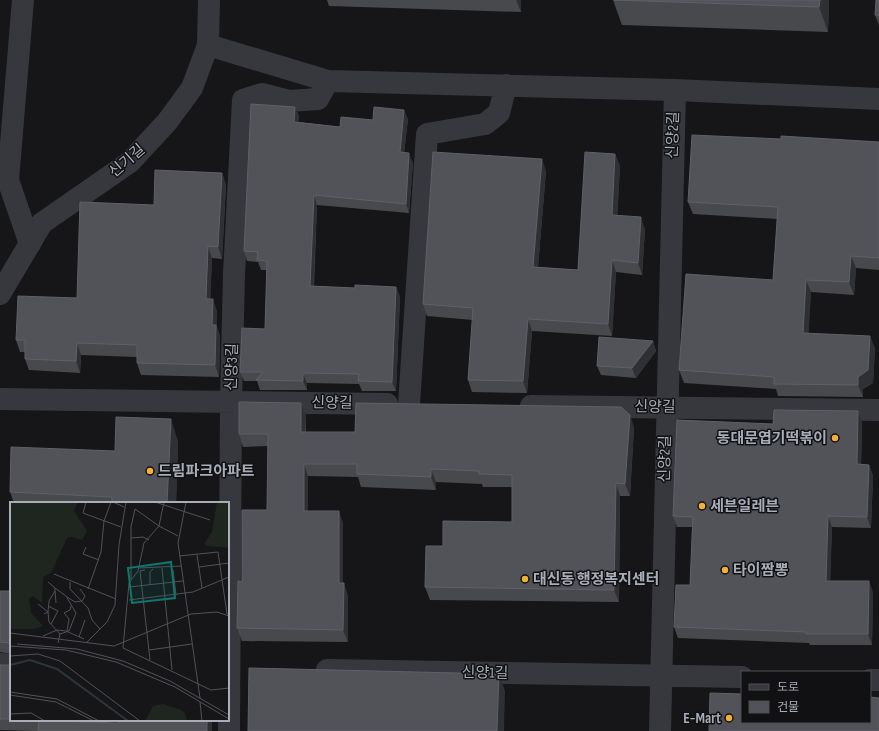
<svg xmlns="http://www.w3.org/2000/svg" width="879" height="731" font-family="'Sofia Sans Condensed','Noto Sans KR',sans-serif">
	<rect width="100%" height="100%" fill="#161618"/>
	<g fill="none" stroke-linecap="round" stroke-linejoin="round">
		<!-- minor -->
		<path stroke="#37383d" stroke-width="22" d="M23 0 8 180 30 244
			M208 45 328 81 675 90 879 99
			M0 294 42 223 130 162 167 122 192 88 208 45 209 0
			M0 399 387 404
			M409 404 427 134 485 124 499 113 506 85
			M531 406 879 410
			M0 664 11 665
			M327 670 742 677
			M870 680H879
			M229 731 231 402 234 274 243 100 262 94 289 101 318 99 328 81
			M660 731 675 90"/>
	</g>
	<!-- wall -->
	<path fill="#47494d" d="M327 0H521V12L329 6Z
		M613 0H829L828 32 622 25Z
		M879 0V25L875 15Z
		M295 107 299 116 298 122 340 127 373 120 408 119 404 153 413 163 409 213 317 205 314 286 355 288 396 287 400 297 396 391H362L359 384 308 383H307V390H260L257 381H244L240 372 265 329 267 270H261L258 262 247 261 244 251Z
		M781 139 879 142V270L856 268 854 295 811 292 808 333 875 348 873 383 863 389V397L778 396 776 389 684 383 679 370 773 280 777 219 693 214 688 202Z
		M615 154 620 166 617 216 645 229 642 275 616 272 612 336 532 331 527 393 472 392 468 380 473 320 427 316 423 304 546 171 538 267 578 270Z
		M222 173 226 185 222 259 212 258 210 299 217 311V327L220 337 219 377 141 375 137 363V357L81 355 80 373 29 370 25 359V352H20L16 340 77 298Z
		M653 341 656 351 636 378 601 375 597 366Z
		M301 403 306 415V432H355L634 427 630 496H620L619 602 430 600 425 587 443 546 512 522V487H483L482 484 436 482V490L361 487 358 477 308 476V511L343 523V583L348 596V642L242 641 237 628 242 582 267 510 268 446 243 447 239 434Z
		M862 422 861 464 869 465 873 476 871 528 832 527 830 581 873 592 872 645H810L809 643 678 638 674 627 690 585 692 527H677L673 516 773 424Z
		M178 441 176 503H14L10 492 115 451Z
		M0 591H11V654L0 652Z
		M0 665H11V720H63V721L212 731H33L0 730Z"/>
	<!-- shaded-wall -->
	<path fill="#2f3033" d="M516 0H521V12Z
		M820 0H829L828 32 819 7Z
		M295 107 299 116 298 132 294 122Z
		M404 110 408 119 403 162 400 152Z
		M409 153 413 163 409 213 406 204Z
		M615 154 620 166 617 227 612 215Z
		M542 159 546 171 537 279 533 267Z
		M222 173 226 185 222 259 218 247Z
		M314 195 317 205 313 295 310 286Z
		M641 217 645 229 642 275 638 263Z
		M208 246 212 258 210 311 206 299Z
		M851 256 856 268 854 295 849 282Z
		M612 260 616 272 612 336 608 324Z
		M806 280 811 292 808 345 803 333Z
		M396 287 400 297 396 391 392 382Z
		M213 299 217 311V327L220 337 219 377 215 365 212 325Z
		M528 319 532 331 527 393 523 381Z
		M870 336 875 348 873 383 863 389V397L858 385V377Z
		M653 341 656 351 636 378 632 368Z
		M77 343 81 355 80 373 76 361Z
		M303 374 307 383V390L303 381Z
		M301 403 306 415 305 444 301 432Z
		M858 411 862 422 861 475 857 464Z
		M630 415 634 427 630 496 625 484Z
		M171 419 178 441 176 503H167Z
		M304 464 308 476V523L304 511Z
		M869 465 873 476 871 528 867 517Z
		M431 469 436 482V490L431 477Z
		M616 483 620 496 619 602 614 590Z
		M339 511 343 523V596L339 583Z
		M828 516 832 527 830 592 826 581Z
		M869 581 873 592 872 645 868 634Z
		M344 583 348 596V642L343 630Z
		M499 674 505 691 504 731H497Z
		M207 720H212V731H207Z"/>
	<!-- building -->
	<path fill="#525359" stroke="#5f6168" d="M614 0H820L819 7Z
		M876 0H879V15H875Z
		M251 104 295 107 294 122 340 127 341 117 373 120 374 107 404 110 400 152 409 153 406 204 314 195 310 286 355 288V285L396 287 392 382 358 381 359 374 305 373 303 374V381L256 380 263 372H240L242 328 265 329 267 261 257 260 258 252 244 251Z
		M692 135 781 139V136L879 142V258L851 256 849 282 806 280 803 333 870 336 868 370 858 377V385L774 384V377L679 370 686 274 773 280 778 207 688 202Z
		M433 152 542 159 533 267 578 270 585 152 615 154 612 215 641 217 638 263 612 260 608 324 528 319 523 381 468 380 473 308 423 304Z
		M155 170 222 173 218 247 208 246 206 299H213L212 325H216L215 365 137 363V345L77 343 76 361 25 359V340H16L18 296 77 298 80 202 154 205Z
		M599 337 653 341 632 368 597 366Z
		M239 402 301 403V432H355L356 403 621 407 630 415 625 484 616 483 614 590 425 587 426 546H443V521L512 522V475L479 474V471L431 469V477L357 474V464H304V511H339V583H344L343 630 237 628 238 581 242 582V510H267L268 434H239Z
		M774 410 858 411 857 464 869 465 867 517 828 516 826 581H869L868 634H806V632L674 627 676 585H690L693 517 673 516 677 420 773 424Z
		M116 417 171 419 167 503H112V497L10 492 11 447 115 451Z
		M0 591H11V643L0 642Z
		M0 665H11V719H0Z
		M249 668 499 674 497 731H248Z
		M710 693 742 694V722H870V697L879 698V731H709Z
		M37 720H58V721L118 723V720H207V731H38L39 720Z"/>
	<!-- markers -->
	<g fill="#f2b134" stroke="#111113" stroke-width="1.5">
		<circle cx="835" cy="438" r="4"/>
		<circle cx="150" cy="471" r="4"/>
		<circle cx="702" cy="506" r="4"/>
		<circle cx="725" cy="570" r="4"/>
		<circle cx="525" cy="579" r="4"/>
		<circle cx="729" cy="718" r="4"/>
	</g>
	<g text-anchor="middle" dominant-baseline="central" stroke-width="3" stroke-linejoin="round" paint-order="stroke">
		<!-- street labels -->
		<g font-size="15" fill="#a8adb8" stroke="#111113">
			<text transform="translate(673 135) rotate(-88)">신양2길</text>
			<text transform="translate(127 161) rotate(-41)">신기길</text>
			<text transform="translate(232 367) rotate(-88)">신양3길</text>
			<text transform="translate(332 403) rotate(1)">신양길</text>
			<text transform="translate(655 407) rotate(1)">신양길</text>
			<text transform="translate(665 459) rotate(-89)">신양2길</text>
			<text transform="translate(485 673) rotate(1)">신양1길</text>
		</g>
		<!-- poi labels -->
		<g font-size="15" font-weight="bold" fill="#a8adb8" stroke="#111113" text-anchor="start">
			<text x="827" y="438" text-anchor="end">동대문엽기떡볶이</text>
			<text x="158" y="471">드림파크아파트</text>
			<text x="710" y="506">세븐일레븐</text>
			<text x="733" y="570">타이짬뽕</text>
			<text x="533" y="579">대신동 행정복지센터</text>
			<text x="721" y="718" text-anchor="end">E-Mart</text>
		</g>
	</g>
	<!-- overview -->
	<g transform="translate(10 502)">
		<rect width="219" height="219" fill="#161618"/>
		<path d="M0 0H68L64 9 77 29 72 38 62 35 57 36 41 71 33 75 32 101 23 94 19 97 21 111 33 124 24 127H0ZM207 0H219V46L198 44 194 42 202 30ZM153 202 171 208 175 211 177 219H135L143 204Z" fill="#1e261f"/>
		<path fill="none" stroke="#2c353c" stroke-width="2" d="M0 163 20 158 47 167 118 219"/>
		<path fill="none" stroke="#505258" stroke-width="1" d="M76 0 73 11 111 25M103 0 114 5M145 0 200 18M176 0 168 41 190 196M168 34 149 24 134 41 128 69 119 81 113 146 201 188 219 186M121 36 133 35 139 38M76 45 73 52 89 58M187 53 192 86M169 54 208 50 217 112 219 111M189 65 219 61M128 66 171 64M152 66 162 168M135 68 130 69 140 158M163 68 166 93M44 72 106 97M121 77V25L125 7 149 24 154 0M60 80V87L78 106 82 118 90 127M140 83V70L143 67M119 85 173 79M45 86 56 94 66 111 59 129 50 132M78 87 91 50 94 19 101 0M45 89 46 101M57 95 65 100 72 99 75 94 70 87M119 98 183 90 219 75M28 102 38 110 39 120 50 132 48 141M38 104 48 109 41 122M34 112 38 110 39 99 45 89V86L38 80M57 129 59 117 54 111 60 108 61 104M0 131 104 144 181 112 207 110 219 114M33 134 47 128 56 129 74 137M69 135 75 118M77 140 97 120 105 103 109 43 116 0M7 142 67 147 113 159 160 179 219 213M0 144 56 148 106 160 165 185 219 217M139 148 182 142M0 154 28 152 50 159 130 219M0 190 47 197 89 219M0 193 46 200 84 219M190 200 192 219M0 212 21 211 35 219"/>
		<path fill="#0f766e" fill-opacity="0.15" stroke="#0f766e" stroke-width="2" d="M161 60 165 96 122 101 118 66Z"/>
		<rect width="219" height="219" fill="none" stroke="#a8adb8" stroke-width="2"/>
	</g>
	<!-- legend -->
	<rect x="741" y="671" width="130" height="52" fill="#111113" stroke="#4d4f55"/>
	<rect x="749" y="684" width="20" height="6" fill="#37383d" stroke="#4d4f55"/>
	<text x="777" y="691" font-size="12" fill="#a8adb8">도로</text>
	<rect x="749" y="701" width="20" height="12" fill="#525359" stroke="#4d4f55"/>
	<text x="777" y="711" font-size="12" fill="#a8adb8">건물</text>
</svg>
